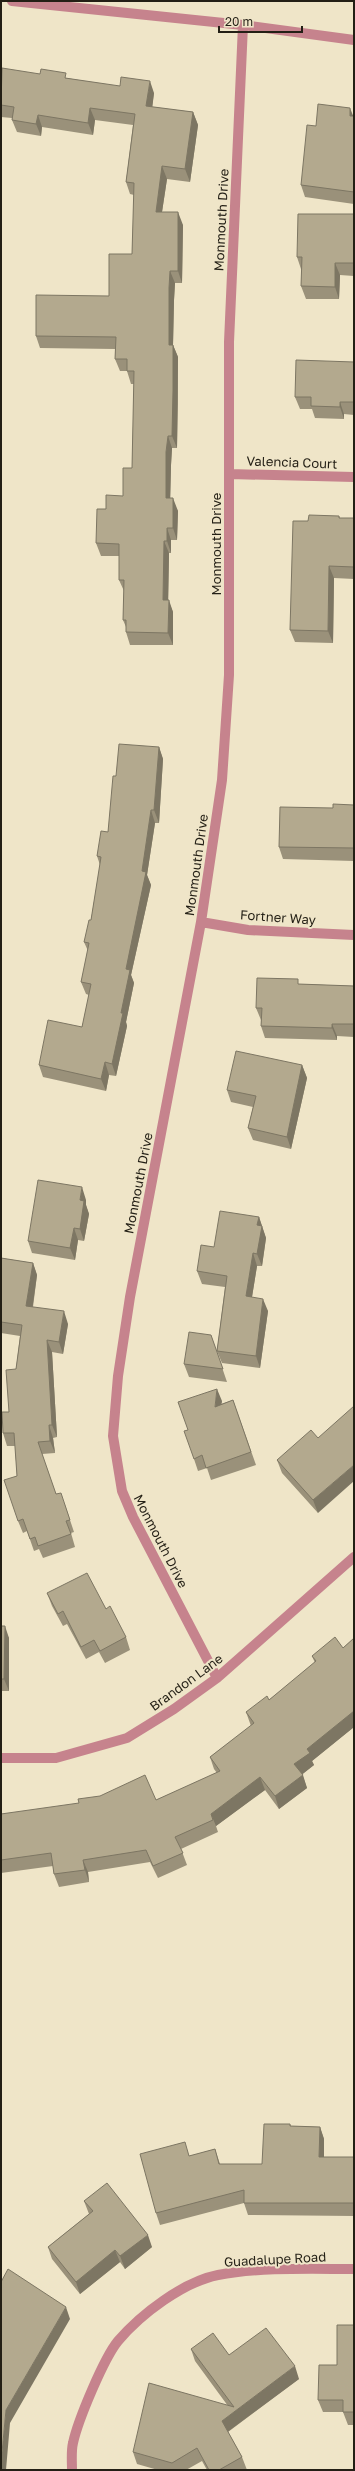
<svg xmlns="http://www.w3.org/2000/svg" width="355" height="2471" font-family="'Golos Text',sans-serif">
	<rect width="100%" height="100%" fill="#efe5c8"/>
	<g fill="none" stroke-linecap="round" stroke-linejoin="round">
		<!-- street -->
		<path stroke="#c6838d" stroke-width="10" d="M12 1 243 25 354 40
			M230 474 354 477
			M201 922 248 930 354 935
			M217 1678 133 1517 122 1491 113 1436 118 1376 130 1297 201 922 222 780 229 675V342L243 25
			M1 1758H56L127 1738 174 1709 217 1678 354 1557
			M72 2470C72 2462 71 2451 73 2443 78 2420 104 2358 118 2341 141 2314 183 2282 218 2275 260 2267 311 2269 354 2269"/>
	</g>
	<!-- wall -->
	<path fill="#9a917a" d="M1 71 67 78 154 93 152 107 193 112 198 125 190 182 167 179 162 212 183 225 182 283H175L174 300 173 345 178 357V404L177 448H172L171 465 170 498 178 511 177 540H171V553H169L168 600 173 612V645H130L126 632V627L123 620 124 591 119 580V556H101L96 543 106 509 123 496 132 468 134 384H131L127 371H120L115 359V349L40 348 36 336 109 296 132 254 134 195 130 194 126 182 133 125 95 120 93 135 42 127 41 136 17 132 12 120V118L1 117Z
		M353 116H354V204L305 197 301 185Z
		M354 214V276L340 275 339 299H306L301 286 302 269H301L297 257Z
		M354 362V415L344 414V419L315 418 312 409H300L295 397Z
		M339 516 340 518H354V579L334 578 333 643 295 642 290 630 308 521Z
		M159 747 163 759 159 823H155L147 875 151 885 131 975 134 983 126 1022 127 1026 116 1076 109 1075 106 1091 43 1077 39 1065 82 1027 89 995 86 994 81 982 88 951 84 942 91 920 100 865 97 856 108 832 116 776Z
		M354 805V861L283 859 279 847 333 808Z
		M300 984 354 986V1037L337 1036V1040L265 1038 261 1026V1020L256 1008Z
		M302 1065 307 1078 291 1149 253 1140 248 1128 253 1107 231 1102 227 1090Z
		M86 1200V1205L89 1214 84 1241 78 1240 75 1260 32 1253 28 1241Z
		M259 1217 266 1238 262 1266H257L252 1297 268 1311 260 1368 222 1363 217 1351 225 1287 202 1284 197 1271 214 1247Z
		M1 1258 33 1263 37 1275 33 1307 68 1324 63 1354 52 1352 57 1437 53 1438 55 1453 42 1454 56 1494 65 1505 74 1532 71 1533 75 1547 43 1558 39 1549 34 1551 27 1531 23 1533 18 1521 17 1476 15 1446H7L3 1433 9 1412 16 1369 20 1336 1 1333Z
		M211 1335 227 1382 189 1377 184 1364Z
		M233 1400 256 1465 211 1480 207 1468 198 1471 194 1459 188 1430 222 1401 221 1404Z
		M318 1438V1513L282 1473 277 1460Z
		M47 1593 106 1609 126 1637 130 1650 105 1663 99 1652 86 1659 67 1624 63 1626 52 1606Z
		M1 1626 9 1638V1691H1Z
		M354 1638V1727L312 1761 314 1765 302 1774 307 1788 279 1809 265 1790 216 1826 218 1832 181 1849 187 1865 158 1878 150 1862 88 1872 89 1882 59 1887 54 1874 53 1866 1 1873V1814L156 1800 217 1773 214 1769 210 1757 251 1726 246 1712 269 1700 315 1663 312 1656 343 1648Z
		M290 2124 291 2126 320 2127 324 2139V2157H354V2216L248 2215 244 2203 160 2225 156 2213 190 2156 215 2149 220 2164H262Z
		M84 2201 152 2247 125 2269 120 2262 80 2294 52 2259 48 2247 89 2214Z
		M354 2325V2425H348L343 2412H323L318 2400 337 2365Z
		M191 2349 229 2355 299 2379 228 2432 242 2457 247 2470H207L202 2461 186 2470H158L137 2464 133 2452 228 2406 195 2361Z"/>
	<!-- shaded-wall -->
	<path fill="#7d7663" d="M150 81 154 93 151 118 146 106Z
		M90 108 95 120 93 135 88 123Z
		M350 108 354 118 350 116Z
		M193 112 198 125 190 182 185 169Z
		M38 115 42 127 41 136 36 124Z
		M162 166 167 179 160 225 156 212Z
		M178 212 183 225 182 283 178 271Z
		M335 263 340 275 339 299 335 287Z
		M170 271 175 283 174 300 173 345 178 357 177 448 172 436 169 345V288Z
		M340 402 344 414V419L340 407Z
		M168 436 172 448 171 465 170 511 166 498V452Z
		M173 498 178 511 177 540 173 528Z
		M167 528 171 540V553L167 541Z
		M164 541 169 553 168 612 163 600Z
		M329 566 334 578 333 643 328 631Z
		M169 600 173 612V645L168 633Z
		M159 747 163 759 159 823 154 810Z
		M151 810 155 823 147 875 151 885 131 975 134 983 126 1022 127 1026 116 1076 112 1064 121 1013 126 969 142 871Z
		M332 1024 337 1036V1040L332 1028Z
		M105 1062 109 1075 106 1091 101 1079Z
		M302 1065 307 1078 291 1149 287 1137Z
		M82 1187 86 1200V1205L89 1214 84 1241 80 1229V1200Z
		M259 1217 266 1238 262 1266 257 1254V1225Z
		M74 1228 78 1240 75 1260 70 1248Z
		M253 1253 257 1266 250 1309 246 1296Z
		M33 1263 37 1275 31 1318 26 1306Z
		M263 1299 268 1311 260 1368 256 1356Z
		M64 1311 68 1324 63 1354 59 1342Z
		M47 1340 52 1352 57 1437 52 1425Z
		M217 1389 222 1401 219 1419 215 1407Z
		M49 1425 53 1438 55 1453 50 1441Z
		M354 1465V1481L318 1513 313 1500Z
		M5 1626 9 1638V1691L4 1679Z
		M354 1711V1727L312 1761 314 1765 299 1777 294 1764 307 1749Z
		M303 1775 307 1788 279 1809 275 1796Z
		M260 1777 265 1790 216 1826 211 1814Z
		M83 1860 88 1872 89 1882 85 1870Z
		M320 2127 324 2139V2169L319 2157Z
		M148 2235 152 2247 125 2269 120 2256Z
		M115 2250 120 2262 80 2294 76 2282Z
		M66 2307 70 2319 10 2423 6 2470H1V2463L6 2410Z
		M295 2366 299 2379 226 2433 222 2421Z"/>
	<!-- building -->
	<path fill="#b3a98e" stroke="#7d7663" d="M2 68 40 74 41 69 66 73 65 78 120 86 121 77 150 81 146 106 193 112 185 169 162 166 156 212H178V271H170L169 288V345H173V391L172 436H168L166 452V498H173V528H167V541H164L163 600H169L168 633 126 632V620H123L124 580H119V544L96 543 97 509H106V495L123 496V468H132L134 371H127V359H115L116 337 36 336V295L109 296V254H132L134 183 126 182 135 114 90 108 88 123 38 115 36 124 12 120 14 107 1 105Z
		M318 104 350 108V116H354V192L301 185 307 125 316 126Z
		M298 214H354V263H335V287L301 286 302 257H297Z
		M296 360 354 362V402H340V407L311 406V397H295Z
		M309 515 339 516V518H354V567L329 566 328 631 290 630 293 521H308Z
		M119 744 159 747 154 810H151L142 871 146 872 126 969 130 970 121 1013H123L112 1064 105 1062 101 1079 39 1065 48 1020 82 1027 91 984 81 982 89 943 84 942 89 920H91L101 857 97 856 101 831 108 832 113 776H116Z
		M333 804 354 805V848L279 847 280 807 333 808Z
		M257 978 298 979V984L354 986V1024H332V1028L261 1026 262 1008H256Z
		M236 1051 302 1065 287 1137 248 1128 256 1096 227 1090Z
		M38 1180 82 1187 80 1200 84 1201 80 1229 74 1228 70 1248 28 1241Z
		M220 1211 259 1217 257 1225 262 1226 257 1254 253 1253 246 1296 263 1299 256 1356 217 1351 227 1276 197 1271 201 1245 214 1247Z
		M1 1258 33 1263 26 1306 64 1311 59 1342 47 1340 52 1425H49L50 1441 38 1442 56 1494 61 1493 70 1520 66 1521 71 1534 38 1546 35 1537 30 1539 23 1519 18 1521 4 1480 17 1476 14 1433H3L2 1412H9L6 1370 16 1369 22 1325 1 1322Z
		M189 1332 211 1335 223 1369 184 1364Z
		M217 1389 215 1407 233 1400 251 1452 206 1468 202 1455 194 1459 184 1431 188 1430 178 1402Z
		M354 1406V1465L313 1500 277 1460 311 1430 318 1438Z
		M87 1573 106 1609 110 1606 126 1637 100 1651 94 1640 81 1647 63 1611 58 1614 47 1593Z
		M1 1626H5L4 1679H1Z
		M335 1637 343 1648 354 1638V1711L307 1749 310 1753 294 1764 303 1775 275 1796 260 1777 211 1814 213 1820 175 1837 183 1853 153 1866 146 1850 83 1860 85 1870 54 1874 51 1853 1 1860V1814L79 1803 78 1799 100 1796 145 1775 156 1800 220 1771 210 1757 254 1723 246 1712 267 1696 269 1700 316 1661 312 1656Z
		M264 2124H290V2126L320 2127 319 2157H354V2203H244V2190L156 2213 140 2154 185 2142 189 2156 215 2149 219 2164H262Z
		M107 2183 148 2235 120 2256 115 2250 76 2282 48 2247 93 2211 84 2201Z
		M8 2269 66 2307 6 2410 1 2463V2282Z
		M337 2325H354V2412H343V2400H318L319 2365H337Z
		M266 2328 295 2366 222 2421 242 2457 219 2470H209L197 2448 172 2463 133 2452 149 2383 234 2407 191 2349 213 2333 229 2355Z"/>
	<g text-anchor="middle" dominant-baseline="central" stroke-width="4" stroke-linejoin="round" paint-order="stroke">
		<!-- street labels -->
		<g font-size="13" fill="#231f15" stroke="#efe5c8">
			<text transform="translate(221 220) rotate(-87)">Monmouth Drive</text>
			<text transform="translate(292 462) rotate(2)">Valencia Court</text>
			<text transform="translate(216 544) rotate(-90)">Monmouth Drive</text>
			<text transform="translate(196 865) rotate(-82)">Monmouth Drive</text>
			<text transform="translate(278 917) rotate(4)">Fortner Way</text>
			<text transform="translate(138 1183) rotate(-79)">Monmouth Drive</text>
			<text transform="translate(161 1541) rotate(63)">Monmouth Drive</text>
			<text transform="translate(186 1682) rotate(-36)">Brandon Lane</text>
			<text transform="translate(275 2259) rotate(-3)">Guadalupe Road</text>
		</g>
	</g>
	<!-- border -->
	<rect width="355" height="2471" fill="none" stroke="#231f15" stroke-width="4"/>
	<!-- scale -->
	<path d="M219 26v6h83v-6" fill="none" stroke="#231f15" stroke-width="2"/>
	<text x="225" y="26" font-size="12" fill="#231f15" stroke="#efe5c8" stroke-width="3" paint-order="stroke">20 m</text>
</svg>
